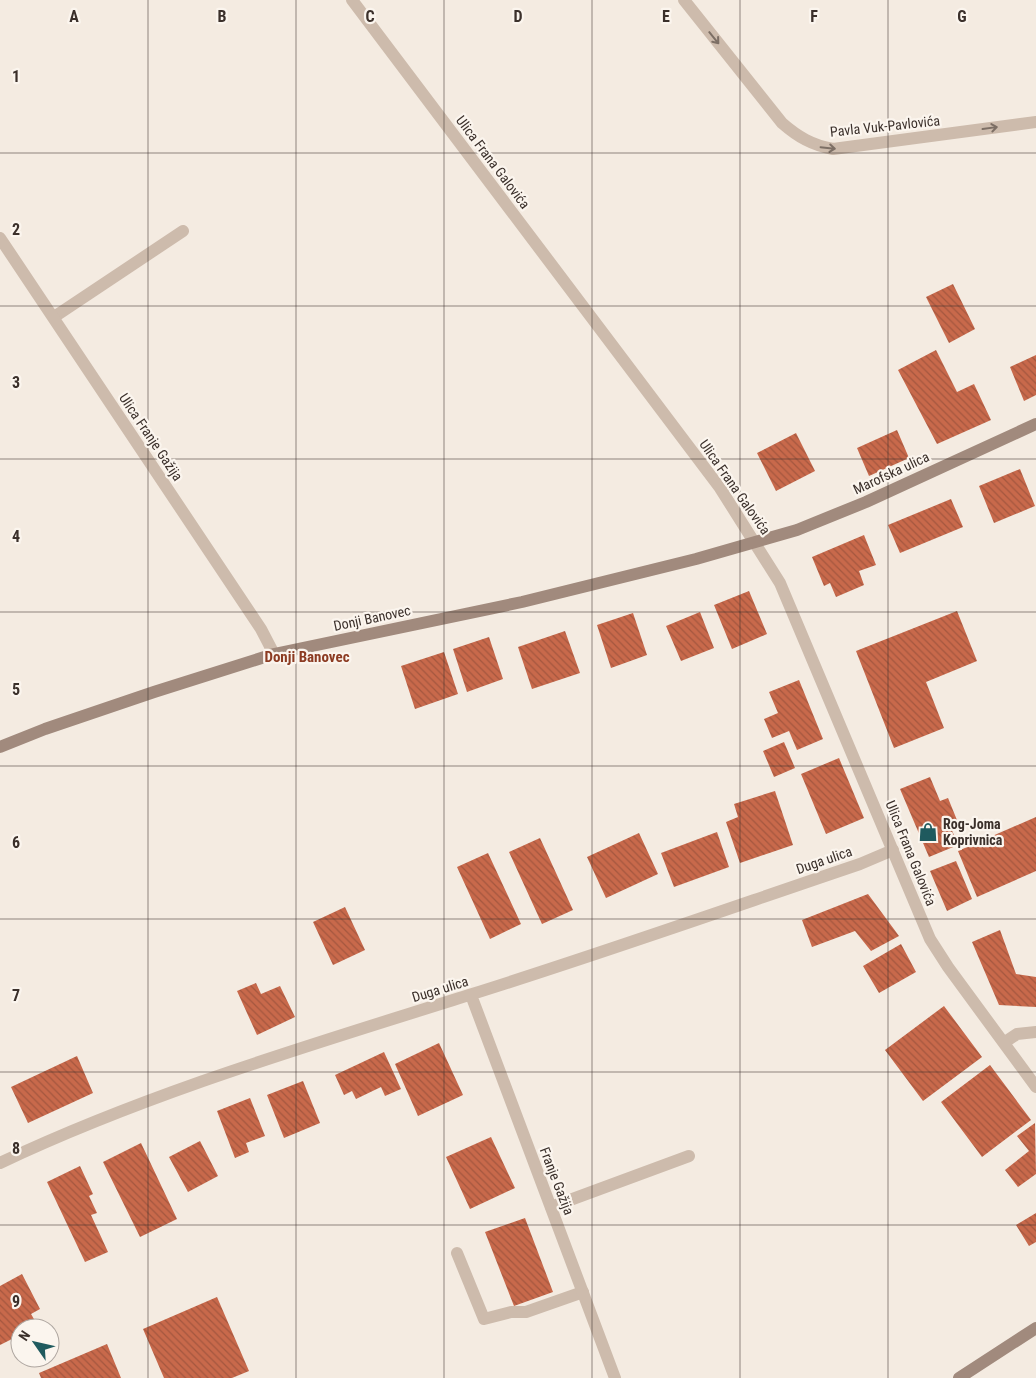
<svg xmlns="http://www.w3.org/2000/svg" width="1036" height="1378" font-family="'Roboto Condensed',sans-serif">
	<defs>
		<pattern id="building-back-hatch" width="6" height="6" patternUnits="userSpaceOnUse" patternTransform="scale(1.25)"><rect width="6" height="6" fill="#c8694b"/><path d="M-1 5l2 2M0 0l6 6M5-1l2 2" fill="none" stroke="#a4573f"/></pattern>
	</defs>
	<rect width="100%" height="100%" fill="#f4ebe1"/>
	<!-- building -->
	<path fill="url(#building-back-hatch)" d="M953 284 975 329 949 343 926 297Z
		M936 350 957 392 974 384 991 420 937 444 898 370Z
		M1036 355V395L1024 401 1010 367Z
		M897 430 909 458 869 476 857 448Z
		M796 433 815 471 776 491 757 453Z
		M1020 469 1035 506 994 523 979 486Z
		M951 499 963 527 900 553 888 525Z
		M864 535 876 565 859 571 864 585 836 597 830 583 824 586 812 557Z
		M749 591 767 634 732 649 714 605Z
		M957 611 977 661 926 682 944 728 894 748 856 651Z
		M700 612 714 648 681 661 666 626Z
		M633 613 647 655 611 668 597 625Z
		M565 631 580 673 532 689 518 647Z
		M489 637 503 679 467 692 453 649Z
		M444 652 458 694 415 709 401 666Z
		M799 680 823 739 797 750 789 731 772 738 764 719 778 713 769 692Z
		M784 742 795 768 774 777 763 751Z
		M839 758 864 818 826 834 801 774Z
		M930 777 940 801 948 798 959 825 951 828 958 845 929 857 900 789Z
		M775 791 793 845 740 863 726 822 738 817 734 804Z
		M1036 817V871L977 897 958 851Z
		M717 832 729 867 674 887 661 853Z
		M639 833 658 874 606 898 587 857Z
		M540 838 573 910 542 924 509 852Z
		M488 853 521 924 490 939 457 867Z
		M956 861 972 899 947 911 930 871Z
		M868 894 899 936 871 951 855 931 812 947 802 920Z
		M345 907 365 950 333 965 313 922Z
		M1000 930 1016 974 1036 977V1007L999 1005 972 942Z
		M901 944 916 972 879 993 863 966Z
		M256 983 261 994 280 986 295 1017 257 1035 237 991Z
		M944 1006 982 1057 923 1101 885 1050Z
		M439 1043 463 1095 418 1116 395 1064Z
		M384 1052 401 1089 385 1096 381 1087 356 1099 352 1091 344 1095 335 1075Z
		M77 1056 93 1093 28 1123 11 1087Z
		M990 1065 1031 1120 982 1157 941 1102Z
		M303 1081 320 1123 284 1138 267 1095Z
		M250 1098 265 1136 246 1143 249 1152 235 1158 217 1111Z
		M1035 1123 1036 1174 1018 1187 1005 1170 1029 1151 1017 1136Z
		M491 1137 515 1188 470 1209 446 1157Z
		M200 1141 218 1176 188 1192 169 1157Z
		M141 1143 177 1219 140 1237 103 1162Z
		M80 1166 93 1194 89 1196 97 1213 91 1215 108 1252 85 1262 47 1182Z
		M1036 1213V1242L1029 1246 1016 1225Z
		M525 1218 553 1292 514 1306 485 1232Z
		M22 1274 40 1309 31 1314 38 1326 20 1328V1335L0 1345V1286Z
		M217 1297 249 1371 232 1378H164L143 1329Z
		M107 1344 121 1378H41L39 1373Z"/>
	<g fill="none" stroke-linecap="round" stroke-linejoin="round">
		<!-- service -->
		<path stroke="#cdbbac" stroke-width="12" d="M54 317 183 231
			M551 1207 689 1156
			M457 1253 484 1319 511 1312H526L583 1292"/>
		<!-- minor -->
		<path stroke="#cdbbac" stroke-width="12" d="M684 0 782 123C798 137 812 145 833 149L1036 122
			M0 238 261 629 274 654
			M471 995 615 1378
			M1005 1042 1017 1034 1036 1032
			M0 1163C150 1092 311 1045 469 995 600 954 730 908 860 864L893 850"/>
		<!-- tertiary -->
		<path stroke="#cdbbac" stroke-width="12" d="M352 0 720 488 780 583 930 939 948 967 1036 1087"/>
		<!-- secondary -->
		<path stroke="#a18a7d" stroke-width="12" d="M0 747 45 729 154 692 274 654 522 602 696 559 797 530 866 502 1036 424
			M959 1378 1036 1328"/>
	</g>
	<!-- one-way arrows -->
	<defs><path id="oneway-shaft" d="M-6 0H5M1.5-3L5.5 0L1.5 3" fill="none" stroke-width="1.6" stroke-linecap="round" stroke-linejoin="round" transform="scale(1.25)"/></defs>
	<g stroke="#7d6f65">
		<use href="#oneway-shaft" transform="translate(714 38) rotate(51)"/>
		<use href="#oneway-shaft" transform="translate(990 128) rotate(-8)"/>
		<use href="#oneway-shaft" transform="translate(828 148) rotate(6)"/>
	</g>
	<!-- grid -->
	<path fill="none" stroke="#3b302b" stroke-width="1" stroke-opacity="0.55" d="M148 0V1378M296 0V1378M444 0V1378M592 0V1378M740 0V1378M888 0V1378M0 153H1036M0 306H1036M0 459H1036M0 612H1036M0 766H1036M0 919H1036M0 1072H1036M0 1225H1036"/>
	<!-- icons -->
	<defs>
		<g id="shop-bare" transform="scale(1.5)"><path d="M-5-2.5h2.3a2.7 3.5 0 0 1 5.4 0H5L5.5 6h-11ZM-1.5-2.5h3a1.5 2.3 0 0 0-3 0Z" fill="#1f5a5e" stroke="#fbf5ee" stroke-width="2.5" paint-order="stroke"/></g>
	</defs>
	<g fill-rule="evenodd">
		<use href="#shop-bare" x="928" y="832"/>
	</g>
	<g text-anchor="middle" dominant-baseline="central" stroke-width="4.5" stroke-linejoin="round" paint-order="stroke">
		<!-- street labels -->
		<g font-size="14" fill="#3b302b" stroke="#fbf5ee">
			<text transform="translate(885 126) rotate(-6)">Pavla Vuk-Pavlovića</text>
			<text transform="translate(493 162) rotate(53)">Ulica Frana Galovića</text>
			<text transform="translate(151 437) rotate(56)">Ulica Franje Gažija</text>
			<text transform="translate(891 473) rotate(-25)">Marofska ulica</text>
			<text transform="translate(735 487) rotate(55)">Ulica Frana Galovića</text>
			<text transform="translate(372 618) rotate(-12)">Donji Banovec</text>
			<text transform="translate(911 853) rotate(68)">Ulica Frana Galovića</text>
			<text transform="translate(824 860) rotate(-19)">Duga ulica</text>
			<text transform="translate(440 989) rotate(-17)">Duga ulica</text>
			<text transform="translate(557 1181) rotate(69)">Franje Gažija</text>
		</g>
		<!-- poi labels -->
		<g font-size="14" font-weight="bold" fill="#3b302b" stroke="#fbf5ee" text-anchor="start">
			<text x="943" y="824">Rog-Joma<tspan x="943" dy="16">Koprivnica</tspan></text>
		</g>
		<!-- neighbourhood labels -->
		<g font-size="15" font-weight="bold" fill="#8c3b22" stroke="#fbf5ee">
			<text x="307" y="657">Donji Banovec</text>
		</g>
	</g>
	<g font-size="16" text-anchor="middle" font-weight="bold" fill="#3b302b" stroke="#fbf5ee" stroke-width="4.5" stroke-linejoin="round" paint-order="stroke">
		<text x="74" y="22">A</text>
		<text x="222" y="22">B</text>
		<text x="370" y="22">C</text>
		<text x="518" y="22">D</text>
		<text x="666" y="22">E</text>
		<text x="814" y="22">F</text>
		<text x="962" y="22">G</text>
		<text x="16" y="82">1</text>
		<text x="16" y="235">2</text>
		<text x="16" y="388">3</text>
		<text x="16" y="542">4</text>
		<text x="16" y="695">5</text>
		<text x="16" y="848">6</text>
		<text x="16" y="1001">7</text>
		<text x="16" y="1154">8</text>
		<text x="16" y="1307">9</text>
	</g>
	<!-- north arrow -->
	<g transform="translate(35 1343) rotate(304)"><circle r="24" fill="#fbf5ee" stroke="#aea6a0"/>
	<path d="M0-4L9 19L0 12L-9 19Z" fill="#1f5a5e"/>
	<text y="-8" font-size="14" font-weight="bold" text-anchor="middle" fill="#3b302b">N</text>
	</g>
</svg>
